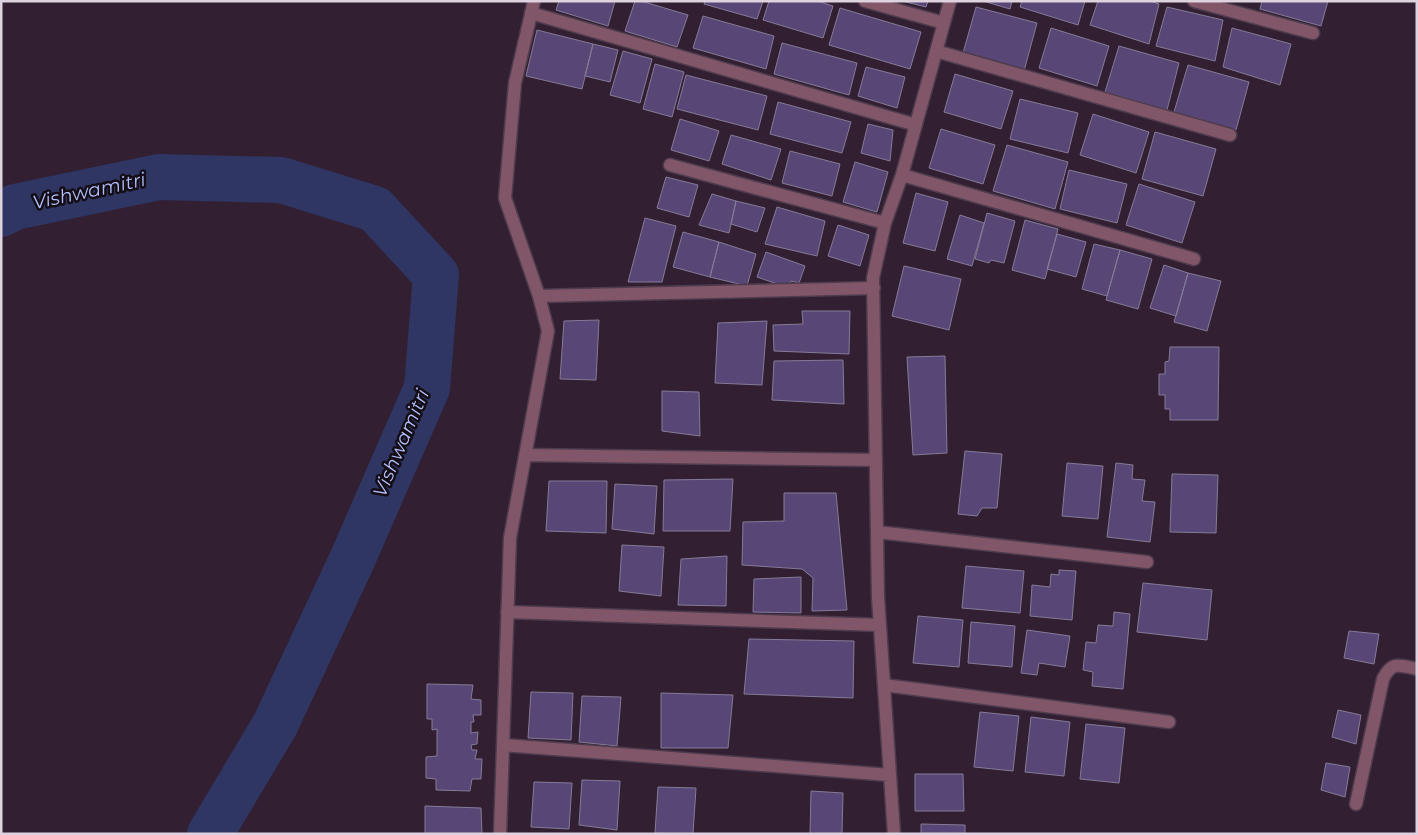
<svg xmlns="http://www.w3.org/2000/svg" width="1418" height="835" font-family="Montserrat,sans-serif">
	<rect width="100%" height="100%" fill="#322032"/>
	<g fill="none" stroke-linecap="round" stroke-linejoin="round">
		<!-- river -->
		<path stroke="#2f3663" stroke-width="46" d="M1 214 15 207 159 177 281 180 375 209 436 275 427 388 352 560 275 725 210 834"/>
	</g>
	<!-- building -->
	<path fill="#584776" stroke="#847b97" d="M559 1H615L608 26 556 10Z
		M635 1H641L688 15 677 47 625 31Z
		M705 1H763L757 19 704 4Z
		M769 1H817L833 6 823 38 763 20Z
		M902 1H928L926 7Z
		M983 1H1012L1010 9Z
		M1022 1H1085L1078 25 1020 7Z
		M1098 1H1150L1159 4 1149 44 1090 25Z
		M1262 1H1328L1321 26 1260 9Z
		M976 7 1037 23 1024 71 963 53Z
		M1167 7 1223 20 1215 61 1156 46Z
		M840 8 921 32 910 69 829 45Z
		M703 16 774 36 766 69 693 48Z
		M1051 28 1109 46 1097 86 1039 68Z
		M1232 28 1291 44 1280 85 1223 67Z
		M537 30 593 44 582 89 526 76Z
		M782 43 857 63 849 95 774 74Z
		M593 44 618 50 610 82 585 76Z
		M1119 46 1179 63 1167 110 1105 92Z
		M623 51 652 59 640 103 610 95Z
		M655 64 684 72 672 117 643 109Z
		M1188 65 1249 82 1236 130 1174 112Z
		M866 67 905 77 897 108 858 96Z
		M955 74 1013 91 1001 129 944 112Z
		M686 75 767 96 758 130 677 109Z
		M1020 99 1078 113 1068 153 1010 139Z
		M778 102 851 122 842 153 770 134Z
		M1093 114 1149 132 1136 173 1080 155Z
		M680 119 719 131 709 161 671 150Z
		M868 124 893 130 890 161 861 153Z
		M941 129 995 145 983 184 929 168Z
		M1155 132 1216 149 1203 196 1142 179Z
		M731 135 781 149 771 180 722 164Z
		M1007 145 1068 162 1055 209 993 191Z
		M790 151 840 164 832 196 782 183Z
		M855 162 888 172 877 212 843 202Z
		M1069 170 1127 184 1117 223 1060 209Z
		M666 177 698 185 689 217 657 208Z
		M1139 184 1195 202 1182 243 1126 225Z
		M916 193 948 202 935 251 903 243Z
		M712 194 736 201 729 233 699 225Z
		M736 201 765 208 757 232 731 224Z
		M777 207 825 221 817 256 765 244Z
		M987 213 1015 221 1004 263 991 260 989 263 975 259Z
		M960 215 984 223 972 266 947 259Z
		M645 218 676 226 662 282H628Z
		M1025 220 1058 229 1045 279 1012 270Z
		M838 225 869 235 860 266 828 256Z
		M683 232 719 242 710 277 673 267Z
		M1057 234 1086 242 1076 277 1047 269Z
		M719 242 756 254 747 286 710 277Z
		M1094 244 1120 250 1107 296 1082 289Z
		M1120 250 1152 259 1138 309 1106 300Z
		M766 252 805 266 799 283 791 281 789 288 757 277Z
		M1164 265 1188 273 1176 316 1150 308Z
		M904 266 961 279 949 330 892 316Z
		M1188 273 1221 281 1207 331 1174 322Z
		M802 311H850L849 354 774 351 773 325 803 324Z
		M599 320 596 380 560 379 564 321Z
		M767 321 762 385 715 383 718 323Z
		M1170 347H1219L1218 420H1170V409H1165V395H1159V374H1165V362L1169 361Z
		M945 356 947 453 913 455 907 357Z
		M843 360 844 404 772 400 774 361Z
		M662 391 699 392 700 436 662 431Z
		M965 451 1002 454 997 508H982L977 516 958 514Z
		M1067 463 1103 466 1098 519 1062 516Z
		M1116 463 1133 465 1132 479 1145 480 1142 501 1155 502 1150 542 1107 537Z
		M1172 474 1218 475 1216 533 1170 532Z
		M733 479 730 531H663L664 480Z
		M549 481H607L606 533 546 531Z
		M615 484 657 486 654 534 612 529Z
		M784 493H836L847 610 812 611 813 578 802 569 742 565 743 522 784 521Z
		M622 545 664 547 661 596 619 591Z
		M727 556 726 606 678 605 681 559Z
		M966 566 1024 571 1020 613 962 608Z
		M1059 570 1076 571 1072 620 1030 616 1032 585 1050 587 1051 574 1059 575Z
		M801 577V613L753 612 754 579Z
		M1143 583 1212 590 1207 640 1137 632Z
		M1114 612 1130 614 1123 689 1092 686 1093 672 1083 670 1086 642 1096 643 1098 625 1113 626Z
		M918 616 963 620 959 667 913 663Z
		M971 622 1015 626 1012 667 968 663Z
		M1027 630 1070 636 1065 667 1039 663 1037 675 1021 673Z
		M1349 631 1379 634 1374 664 1344 658Z
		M749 639 854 641 853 698 744 694Z
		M427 684 473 685 471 699 481 700V715H473L474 722H471V733L478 732 477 744 471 745 472 750H477L475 759H482L481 779H472L470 791 436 790V779L426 778V757L437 756V729L432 730V719H427Z
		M531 692 573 693 571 740 528 738Z
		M661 693 733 695 728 748H661Z
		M582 696 621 697 617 746 579 742Z
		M1338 710 1361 715 1356 744 1332 737Z
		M980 712 1019 716 1013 771 974 767Z
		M1031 717 1070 722 1064 776 1025 772Z
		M1086 724 1125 728 1119 783 1080 779Z
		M1326 763 1350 767 1345 797 1321 790Z
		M915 774H963L964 811H915Z
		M582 780 620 781 617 830 579 825Z
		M534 782 572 783 569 829 531 827Z
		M658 787 696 788 693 834 655 833Z
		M811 791 843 793 842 834H810Z
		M425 806 481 808 482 834H425Z
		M921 824 965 825V834H921Z"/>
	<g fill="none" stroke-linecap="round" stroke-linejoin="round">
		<!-- minor casing -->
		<g stroke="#4e3c4e" stroke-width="15">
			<path id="minor" d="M865 1 944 23
				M1194 1 1313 33
				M531 13 916 125
				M936 51 1230 135
				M670 165 885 223
				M902 175 1194 259
				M539 296 874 288
				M525 455 876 460
				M877 532 1147 562
				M507 612 880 625
				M884 685 1169 722
				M503 745 890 775
				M1356 804 1383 679C1392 661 1399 665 1417 669
				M500 834 510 538 548 331 539 296 505 198 515 83 534 1
				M894 834 878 597 873 278 885 223 902 175 950 1"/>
		</g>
		<!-- minor -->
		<use href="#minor" stroke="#815668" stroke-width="12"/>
	</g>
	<g text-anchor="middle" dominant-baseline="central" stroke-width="5" stroke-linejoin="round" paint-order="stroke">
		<!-- water labels -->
		<g font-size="19" font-style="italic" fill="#afbdf9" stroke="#150d15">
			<text transform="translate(89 191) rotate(-12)">Vishwamitri</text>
			<text transform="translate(401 443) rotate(-67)">Vishwamitri</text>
		</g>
	</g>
	<!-- border -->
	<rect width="1418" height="835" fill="none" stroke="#ded2de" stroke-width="5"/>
</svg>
